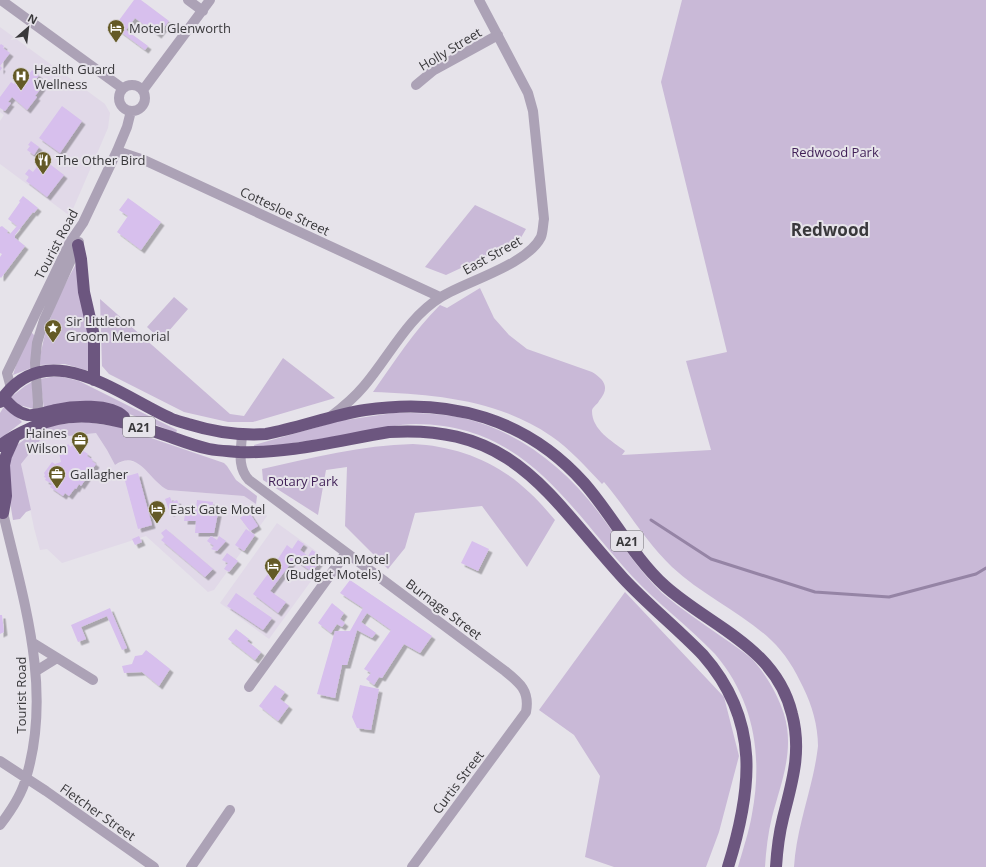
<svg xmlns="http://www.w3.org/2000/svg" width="986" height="867" font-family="'Open Sans',sans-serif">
	<defs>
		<filter id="shadow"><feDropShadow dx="3.5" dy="3.5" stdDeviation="0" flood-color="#0004"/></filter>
	</defs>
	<rect width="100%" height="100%" fill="#e6e3ea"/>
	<!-- built -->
	<path fill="#e1d9e8" d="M0 27 105 104 110 113 108 128 70 216 0 164V121L4 115 0 112Z
		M96 433 107 450 115 465 126 460 138 463 168 490 244 496 256 504 267 516 214 590 208 592 146 536 62 563 47 549 40 550 34 528 21 464 41 439Z
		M277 523 327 559 269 639 220 603Z"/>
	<!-- green -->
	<path fill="#c9b9d7" d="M682 0H986V867H794C796 835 806 806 813 775 815 766 817 755 818 746 818 726 812 705 803 687 795 670 785 653 771 640 741 612 702 595 672 567 645 541 627 509 604 482L602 484C586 467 570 449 551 436 499 400 434 394 373 392 394 362 414 331 440 305L447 308 480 288 494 318 509 335 527 349 592 372C605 380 610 388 599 401 597 405 592 407 592 411 592 430 612 441 625 451L622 455 711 450 686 361 727 352 661 82Z
		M475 205 526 229 519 241 446 275 425 267Z
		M76 264 88 326 89 371 65 364 39 365C43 329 58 296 76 264Z
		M174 297 188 309 161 340 147 327Z
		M100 299 230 414 244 416 283 358 335 398 253 422H228L184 412 109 374 102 366Z
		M31 332 35 336 31 368 13 375 16 365Z
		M51 377H63L79 381 177 430 176 433 122 411 44 409 40 379Z
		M32 382 34 409 19 405 11 397 25 386Z
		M5 405 22 422 0 439V413Z
		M393 413C417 413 443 413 467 419 521 433 566 469 599 513 620 541 637 569 662 593 681 609 702 623 722 637 732 644 743 651 752 659 766 674 778 695 784 714 795 750 781 783 772 817 768 833 766 850 765 867H738C743 849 749 832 752 814 763 755 754 700 715 654 688 626 657 603 631 575 566 504 525 425 416 424 398 424 381 429 362 432 326 438 291 444 254 448V445L339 421Z
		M86 422 119 427 224 463 227 466 236 480 257 496 256 504 244 496 168 490C149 481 139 448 115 465L107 450 96 433 41 439 21 464 31 510 26 512 20 519 13 520 9 496 7 467 17 445 33 433 50 426 72 423Z
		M413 444C457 446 498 462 530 493 539 501 547 511 555 520L527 567 482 506 415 513 405 548 388 569 345 526 347 467 326 470 318 515 263 480 262 469C312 458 362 445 413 444Z
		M625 592 724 697 739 756 719 832 706 867H614L585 857 600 776 574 735 539 710Z"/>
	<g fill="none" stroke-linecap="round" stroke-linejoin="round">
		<!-- stream -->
		<path stroke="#9584a5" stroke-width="3" d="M651 520 711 559 815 592 889 597 976 574 986 568"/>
	</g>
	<!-- building -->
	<path fill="#d7bfed" filter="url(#shadow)" d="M134 0H141L169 21 158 35 135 18 126 30 148 46 145 50 114 27Z
		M1 44 4 46 3 48 10 53 0 66 2 68 0 71V45Z
		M32 70 39 75 35 81 42 87 35 96 37 97 27 110 12 97 8 102 11 103 5 111 0 108V97L11 82 14 84 22 73 27 77Z
		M62 106 82 121 60 153 39 138Z
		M31 141 39 147 34 155 27 150 30 146 28 145Z
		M43 159 64 175 47 197 26 181 29 177 25 174 29 169 33 172Z
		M23 196 38 208 34 213 33 212 15 235V238L25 246 1 278 0 277V257L2 254 0 253V227L2 226 8 231 7 233 10 234 17 226 8 219 20 202 19 201Z
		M128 198 161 222 141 250 117 232 128 216 119 210Z
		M68 444 71 447 72 445 78 449 79 448 88 454 87 456 93 460 92 461 96 464 81 486 79 484 76 489 75 488 69 496 65 493 63 496 50 487 52 484 45 480 46 478 44 477 45 475 44 473 52 462 55 464 61 462 59 453H64L63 451Z
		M138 473 152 525 138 529 124 477Z
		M170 497 172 502 177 500 181 509 170 513 165 499Z
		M197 500 213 502 212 512 218 513 214 533H195L196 521H184L186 506 196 508Z
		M249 512 258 526 250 531 240 518Z
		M166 529 213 569 205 577 161 540 164 537 161 533Z
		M246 529 255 535 244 551 235 545Z
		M139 536 142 542 135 545 132 539Z
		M211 536 217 540 219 536 226 541 217 551 211 549 214 546 207 541Z
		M298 540 304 544 300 550 308 556 312 550 323 557 312 572 294 559 270 591 286 602 278 613 253 594 273 567 276 569 279 565 276 562 287 545 292 549Z
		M472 541 489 549 478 571 461 563Z
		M227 553 238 561 229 572 224 569 228 563 222 560Z
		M350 580 432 636 420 653 404 644 382 678 379 677 374 685 366 679 371 673 364 669 391 630 367 613 361 622 376 633 372 638 357 630 347 665H342L335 698 317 694 335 631H350L363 608 340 593Z
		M236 593 272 618 263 630 227 606Z
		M332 603 344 613 340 619 345 623 342 627 337 624 331 633 318 623Z
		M110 608 127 648 122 650 107 616 81 627 86 639 78 642 71 625Z
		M0 615H2L4 632 0 634Z
		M236 629 249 639 247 641 261 652 255 660 228 639Z
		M146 650 170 669 159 686 142 672 124 673 122 666 132 664 135 656 142 655Z
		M275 685 285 692 280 699 289 706 278 721 259 706Z
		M360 685 379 689 371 730 357 728 352 717Z"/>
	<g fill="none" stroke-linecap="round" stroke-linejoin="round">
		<!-- minor -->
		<path stroke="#aca2b6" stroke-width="10" d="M1 0 122 88
			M188 0 203 11
			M416 85 434 70 498 35
			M119 98a13 13 0 1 1 26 0a13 13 0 1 1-26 0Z
			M143 90 210 0
			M117 151 144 160 440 297
			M11 388 7 373 70 242 83 223 117 151 127 127 131 111
			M330 417C342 408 354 398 364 386 389 357 407 318 441 297 467 281 527 265 541 237 543 232 543 224 544 219L533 111 528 93 479 0
			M37 421 38 403 35 363 37 343 44 320 79 242
			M242 435C241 451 237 467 249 480L505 671C520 683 530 691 526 712L412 867
			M33 643 93 680
			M36 671 57 658
			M249 687 346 553
			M0 761 46 791 154 867
			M0 825C10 812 22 794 26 778 53 689 23 599 3 513
			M191 867 230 810"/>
		<!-- highway -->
		<path stroke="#6c567f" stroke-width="12" d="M78 245 81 259 84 292 94 336V380
			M3 397C10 405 17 413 28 415 37 416 47 412 55 410 73 406 110 403 124 417
			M0 402C45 333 119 395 170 418 176 421 182 422 188 424 214 432 238 436 266 434 299 428 332 415 365 410 450 397 527 419 584 483 613 516 633 557 665 586 711 627 776 647 792 714 802 752 792 782 783 818 779 834 777 851 776 867
			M0 446C9 438 20 433 31 428 78 405 122 421 168 436 182 441 195 446 209 449 219 451 229 451 239 452 288 454 340 440 389 432 515 424 548 496 623 578 648 605 677 628 703 655 761 721 752 790 728 867
			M3 513 6 496 4 465 6 456 15 436"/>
	</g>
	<!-- icons -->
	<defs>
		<g id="hotel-pin" transform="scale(0.9)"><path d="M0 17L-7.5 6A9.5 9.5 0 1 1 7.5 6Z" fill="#645a26" stroke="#e6e3ea"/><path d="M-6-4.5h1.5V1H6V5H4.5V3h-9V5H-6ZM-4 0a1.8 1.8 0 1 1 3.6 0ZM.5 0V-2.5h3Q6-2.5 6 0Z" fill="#fff"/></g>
		<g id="hospital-pin" transform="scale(0.9)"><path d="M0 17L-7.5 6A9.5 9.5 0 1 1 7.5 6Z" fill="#645a26" stroke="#e6e3ea"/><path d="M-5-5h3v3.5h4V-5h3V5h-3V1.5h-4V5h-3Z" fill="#fff"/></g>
		<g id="restaurant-pin" transform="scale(0.9)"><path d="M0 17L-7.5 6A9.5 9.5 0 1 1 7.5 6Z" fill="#645a26" stroke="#e6e3ea"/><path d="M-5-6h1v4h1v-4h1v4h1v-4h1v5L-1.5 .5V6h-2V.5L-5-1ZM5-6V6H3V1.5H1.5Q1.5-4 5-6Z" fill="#fff"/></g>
		<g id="sight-pin" transform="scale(0.9)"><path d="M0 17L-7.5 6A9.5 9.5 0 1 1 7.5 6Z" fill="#645a26" stroke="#e6e3ea"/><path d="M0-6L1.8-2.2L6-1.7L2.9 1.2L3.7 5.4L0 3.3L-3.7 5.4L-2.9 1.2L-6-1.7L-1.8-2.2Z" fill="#fff"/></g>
		<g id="office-pin" transform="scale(0.9)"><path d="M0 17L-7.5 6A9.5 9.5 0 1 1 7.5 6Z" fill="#645a26" stroke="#e6e3ea"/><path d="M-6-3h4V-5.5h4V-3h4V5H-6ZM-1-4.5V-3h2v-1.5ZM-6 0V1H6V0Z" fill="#fff"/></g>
	</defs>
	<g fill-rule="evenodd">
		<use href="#hotel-pin" x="116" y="28"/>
		<use href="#hospital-pin" x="21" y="76"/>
		<use href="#restaurant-pin" x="43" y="160"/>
		<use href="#sight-pin" x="53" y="328"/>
		<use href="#office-pin" x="80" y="440"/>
		<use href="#office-pin" x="57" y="474"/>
		<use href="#hotel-pin" x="157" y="509"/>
		<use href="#hotel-pin" x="273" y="566"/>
	</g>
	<g text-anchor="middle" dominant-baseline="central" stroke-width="4" stroke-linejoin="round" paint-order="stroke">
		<!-- shield labels -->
		<g fill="#e6e3ea" stroke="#6d6b70" stroke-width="1">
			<rect x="123" y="417" width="32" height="20" rx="3"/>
			<rect x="611" y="531" width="32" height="20" rx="3"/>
		</g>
		<g font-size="12" font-weight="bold" fill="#39383b">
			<text x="139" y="427">A21</text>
			<text x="627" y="541">A21</text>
		</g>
		<!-- poi labels -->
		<g font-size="13" fill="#39383b" stroke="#e6e3ea" text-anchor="start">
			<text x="129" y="28">Motel Glenworth</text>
			<text x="34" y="69">Health Guard<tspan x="34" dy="15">Wellness</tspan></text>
			<text x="56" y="160">The Other Bird</text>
			<text x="66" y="321">Sir Littleton<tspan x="66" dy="15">Groom Memorial</tspan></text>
			<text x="67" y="433" text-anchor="end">Haines<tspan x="67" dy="15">Wilson</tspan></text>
			<text x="70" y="474">Gallagher</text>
			<text x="170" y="509">East Gate Motel</text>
			<text x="286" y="559">Coachman Motel<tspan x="286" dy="15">(Budget Motels)</tspan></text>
		</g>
		<!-- street labels -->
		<g font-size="13" fill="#39383b" stroke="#e6e3ea">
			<text transform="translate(450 49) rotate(-31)">Holly Street</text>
			<text transform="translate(285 211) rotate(25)">Cottesloe Street</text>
			<text transform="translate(56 244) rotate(-62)">Tourist Road</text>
			<text transform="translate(492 255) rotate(-29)">East Street</text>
			<text transform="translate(444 609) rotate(37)">Burnage Street</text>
			<text transform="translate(21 695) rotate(-90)">Tourist Road</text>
			<text transform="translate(458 782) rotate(-53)">Curtis Street</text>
			<text transform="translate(98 812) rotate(35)">Fletcher Street</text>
		</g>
		<!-- park labels -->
		<g font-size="13" fill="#3f1f56" stroke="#e6e3ea">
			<text x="835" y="152">Redwood Park</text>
			<text x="303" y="481">Rotary Park</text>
		</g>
		<!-- district labels -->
		<g font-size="17" font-weight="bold" fill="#39383b" stroke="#e6e3ea">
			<text x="830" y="229">Redwood</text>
		</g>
	</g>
	<!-- north arrow -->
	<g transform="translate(28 28) rotate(28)" stroke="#e6e3ea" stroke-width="3" paint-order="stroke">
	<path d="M0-3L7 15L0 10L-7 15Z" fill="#39383b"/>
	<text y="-6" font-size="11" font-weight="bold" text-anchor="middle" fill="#39383b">N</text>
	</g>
</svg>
